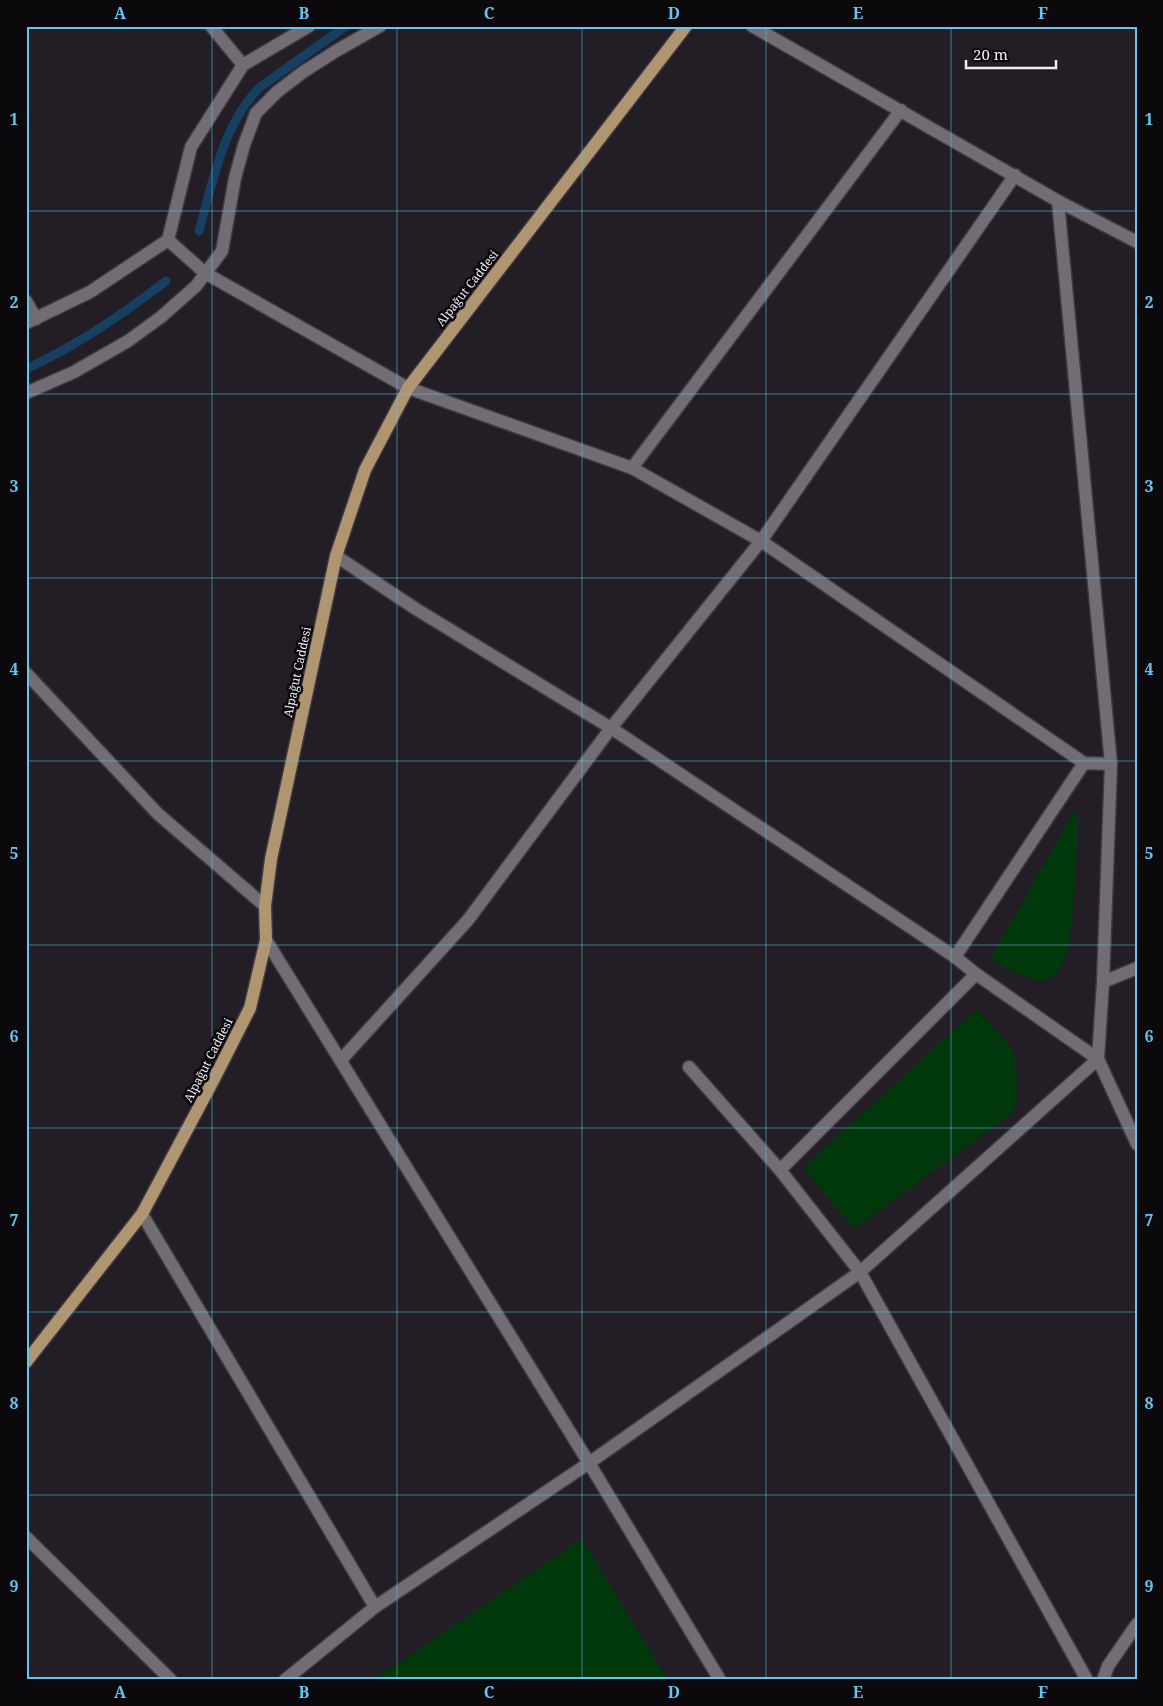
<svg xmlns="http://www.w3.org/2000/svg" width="1163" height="1706" font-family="'Noto Serif',serif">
	<rect width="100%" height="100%" fill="#231e25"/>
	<!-- green -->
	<path fill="#00380b" d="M1074 811 1078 816C1077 844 1075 956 1059 972 1055 976 1047 979 1042 982L1015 973 990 959Z
		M977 1009 1013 1050 1018 1083 1014 1112 854 1229 803 1168Z
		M582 1539 668 1680H373Z"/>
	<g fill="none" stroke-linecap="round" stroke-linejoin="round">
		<!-- stream -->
		<path stroke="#163f62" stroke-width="9" d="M199 231C213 181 223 124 260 87L346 26
			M26 369C76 346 122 315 166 281"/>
		<!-- service casing -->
		<g stroke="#3f3a40" stroke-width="15">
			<path id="service" d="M26 301 36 319
				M341 1060 468 920 611 728"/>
		</g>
		<!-- minor casing -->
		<g stroke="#3f3a40" stroke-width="15">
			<path id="minor" d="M211 26 243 65
				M752 26 1058 201 1137 242
				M1058 201 1111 764 1103 982
				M168 240 205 273 408 388 632 468 761 541 1084 763 1111 764
				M26 323 90 292 168 240 191 147 243 65 309 26
				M26 393 74 372 128 341 161 317 196 286 222 251 235 178 244 145 256 113 277 92 303 72 336 51 380 26
				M632 468 901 110
				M336 556 416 609 611 728 955 957 976 974 1098 1059 860 1272 1087 1680
				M26 673 158 814 265 906
				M611 728 761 541 1015 175
				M266 940 589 1463 720 1680
				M955 957 1084 763
				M1137 968 1103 982 1098 1059 1137 1144
				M780 1170 976 974
				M142 1214 375 1607
				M26 1537 171 1680
				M285 1680 375 1607 589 1463 860 1272 780 1170 689 1067
				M1103 1680 1108 1666 1137 1624"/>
		</g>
		<!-- primary casing -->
		<g stroke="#3f3a40" stroke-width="15">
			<path id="primary" d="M26 1362 142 1214 214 1079 250 1008 266 940 265 906 271 859 336 556 365 470 408 388 686 26"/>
		</g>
		<!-- service -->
		<use href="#service" stroke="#726c74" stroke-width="12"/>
		<!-- minor -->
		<use href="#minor" stroke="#726c74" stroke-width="12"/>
		<!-- primary -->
		<use href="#primary" stroke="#af9671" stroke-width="12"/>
	</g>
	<!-- grid -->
	<path fill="none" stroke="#67c4ef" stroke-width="1" stroke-opacity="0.55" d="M212 26V1680M397 26V1680M582 26V1680M766 26V1680M951 26V1680M26 211H1137M26 394H1137M26 578H1137M26 761H1137M26 945H1137M26 1128H1137M26 1312H1137M26 1495H1137"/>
	<g text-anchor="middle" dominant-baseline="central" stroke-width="5" stroke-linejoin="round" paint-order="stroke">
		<!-- street labels -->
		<g font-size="12" fill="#f1edf2" stroke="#0b090c">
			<text transform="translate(467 288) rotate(-52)">Alpağut Caddesi</text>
			<text transform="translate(297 672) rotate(-78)">Alpağut Caddesi</text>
			<text transform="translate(208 1060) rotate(-63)">Alpağut Caddesi</text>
		</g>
	</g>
	<!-- border -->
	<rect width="1163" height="1706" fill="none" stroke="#0b090c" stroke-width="55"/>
	<!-- scale -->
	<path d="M966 60v8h90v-8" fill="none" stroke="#f1edf2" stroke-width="2.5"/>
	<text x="973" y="60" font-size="15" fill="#f1edf2" stroke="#0b090c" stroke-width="4" paint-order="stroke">20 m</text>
	<rect x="28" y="28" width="1108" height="1650" fill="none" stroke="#67c4ef" stroke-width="2"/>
	<g font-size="16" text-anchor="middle" font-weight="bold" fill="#67c4ef">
		<text x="120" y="19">A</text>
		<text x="304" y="19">B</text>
		<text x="489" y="19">C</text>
		<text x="674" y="19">D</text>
		<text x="858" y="19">E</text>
		<text x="1043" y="19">F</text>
		<text x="14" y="125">1</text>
		<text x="1149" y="125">1</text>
		<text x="14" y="308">2</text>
		<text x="1149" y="308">2</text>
		<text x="14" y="492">3</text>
		<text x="1149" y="492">3</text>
		<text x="14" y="675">4</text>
		<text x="1149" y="675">4</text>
		<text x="14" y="859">5</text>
		<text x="1149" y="859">5</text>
		<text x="14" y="1042">6</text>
		<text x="1149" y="1042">6</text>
		<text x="14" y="1226">7</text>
		<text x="1149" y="1226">7</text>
		<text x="14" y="1409">8</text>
		<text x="1149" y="1409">8</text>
		<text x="14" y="1592">9</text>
		<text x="1149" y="1592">9</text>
		<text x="120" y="1698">A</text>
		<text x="304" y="1698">B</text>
		<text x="489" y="1698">C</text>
		<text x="674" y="1698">D</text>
		<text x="858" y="1698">E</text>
		<text x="1043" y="1698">F</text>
	</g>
</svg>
